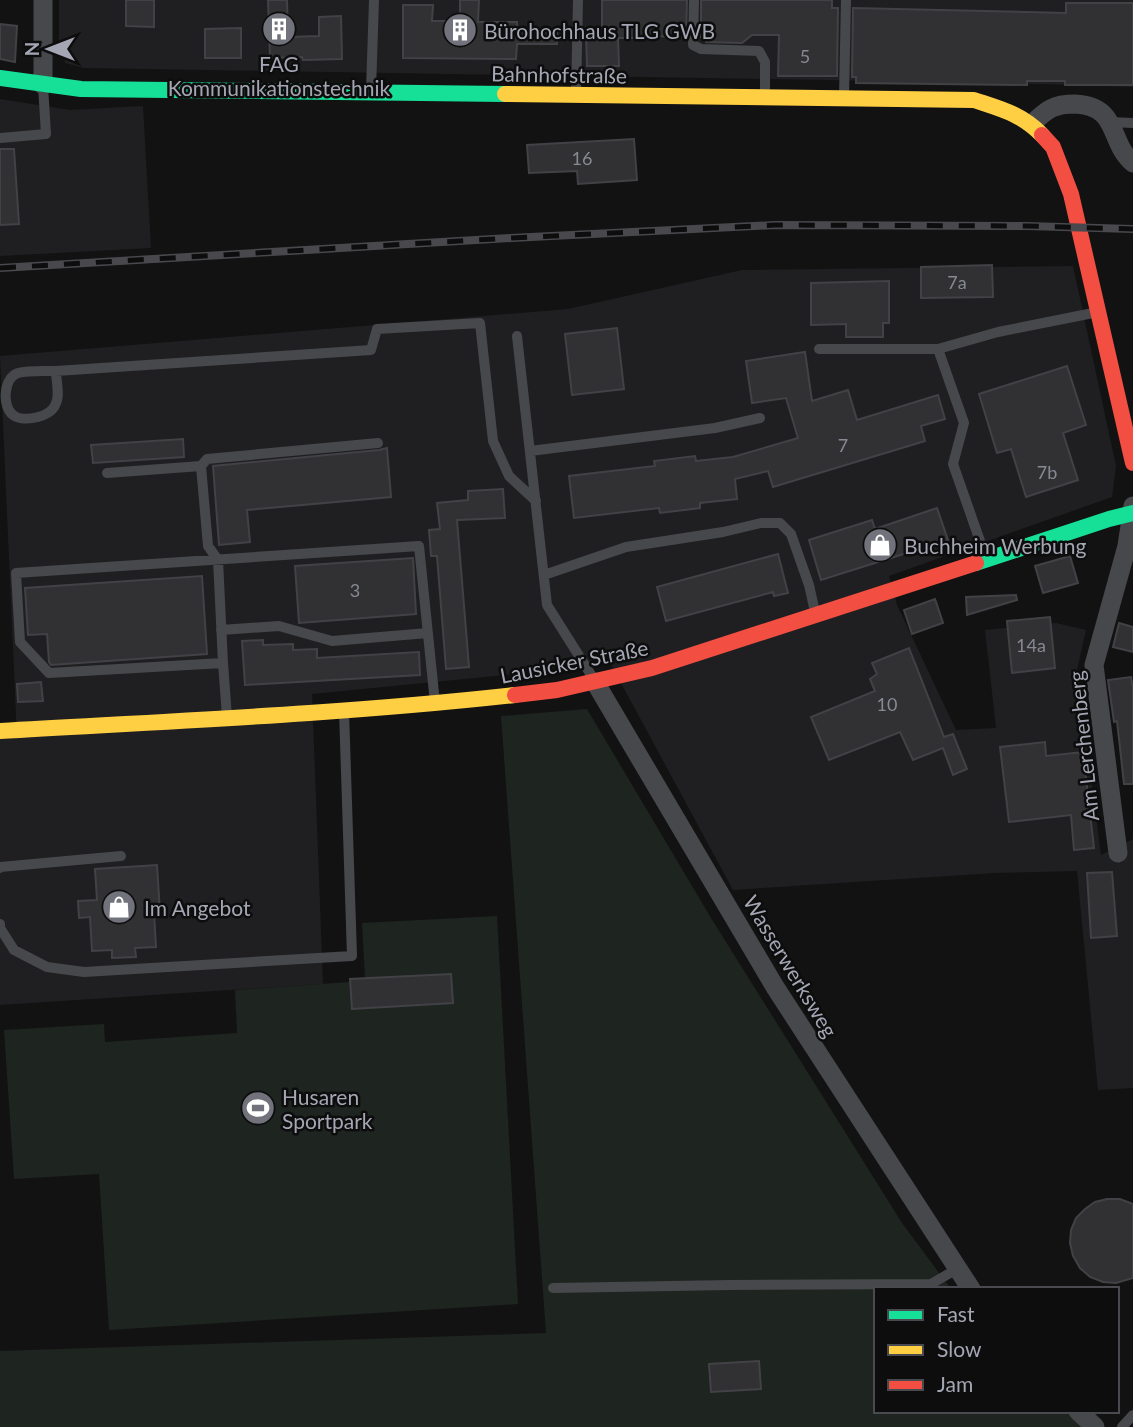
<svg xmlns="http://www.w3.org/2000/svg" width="1133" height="1427" font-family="Lato,sans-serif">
	<rect width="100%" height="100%" fill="#121213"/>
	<!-- built -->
	<path fill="#1f1f21" d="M59 0H1133V87L1011 83 84 68 65 63 59 39Z
		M0 99 70 110 143 106 151 248 0 256Z
		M1073 266 1116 466 1112 497 889 576 897 605 956 730 996 728 985 630 1056 623 1086 630 1077 670 1101 855 1133 839V1088L1098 1090 1077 871 994 873 733 890 608 659 505 675 312 694 323 984 0 1005V739L17 738 0 356 568 309 742 270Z"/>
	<!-- green -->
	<path fill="#1e2420" d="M587 709 711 918 902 1223 951 1289H876V1411H1074L1090 1427H0V1351L546 1333 501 716Z
		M497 916 518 1304 109 1330 99 1174 14 1179 4 1030 104 1024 105 1042 237 1033 235 990 350 982 351 979 365 978 362 923Z"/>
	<!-- building -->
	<path fill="#313133" stroke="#424246" stroke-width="2" d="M126 0H154V27L126 26Z
		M268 0H287L288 37 319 36V17L341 16 342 59 303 60 302 57 270 58Z
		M460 0H479L478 22H517V28L557 29V44H517L516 59 403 58V5H433L432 21H460Z
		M602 0H687L686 37 640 36V38H618L619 66H587L586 34H602Z
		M701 0H832V8H838L837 76H778L779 35H752L742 43 706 42V37H701Z
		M1066 3H1133V85H1065V81H1027V85L856 83V77H852L853 8 1066 13Z
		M0 24 17 26 15 62 0 59Z
		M241 28V58H205V29Z
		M634 139 637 180 578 184 577 171 529 173 527 145Z
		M0 149H14L19 224 0 225Z
		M992 265 993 297 921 298V267Z
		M889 281V323H883V337H846V324L811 325V283Z
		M617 328 624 389 572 395 565 334Z
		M805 352 812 401 848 390 857 420 938 395 945 419 921 426 925 441 773 487 768 471 735 479 737 499 700 503V508L660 513 659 508 574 518 569 476 655 466 654 461 695 456 696 461 733 457 798 438 786 398 752 403 746 361Z
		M1067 366 1086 425 1063 433 1078 480 1026 497 1011 449 997 453 979 394Z
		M183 439 184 457 93 463 91 445Z
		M387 448 391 497 247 510 250 542 219 545 213 466 379 450Z
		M503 489 505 518 457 520 469 667 446 669 437 556H431L429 530 440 529 437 503 468 500V491Z
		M937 508 948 540 821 580 809 540 872 520 875 529Z
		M778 554 788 593 774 596 773 592 666 621 657 587Z
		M1070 556 1078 583 1043 593 1035 566Z
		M413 558 416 614 299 623 295 566Z
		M202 576 207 654 51 665 49 662 47 634 28 635 25 588Z
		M1016 595 1017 600 967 615 966 597Z
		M935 599 943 623 912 634 904 610Z
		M1050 617 1055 668 1012 673 1007 621Z
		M1119 623 1133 627V652L1113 647Z
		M263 640V645L293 644V650L317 649V658L419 652 420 675 245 685 242 641Z
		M909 648 944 737 953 734 967 769 953 775 943 748 913 760 900 732 829 760 811 717 875 691 870 679 877 674 872 663Z
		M1131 677 1133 688V784H1124L1117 721 1114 722 1108 680Z
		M41 682 43 701 18 702 17 684Z
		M1045 742 1046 756 1083 752 1094 848 1074 850 1071 815 1009 822 1000 747Z
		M157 865 160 912 154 913 156 947 135 948 136 957 112 958V950L92 951 90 917 79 918 78 901 97 900 95 869Z
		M1112 872 1117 936 1091 938 1087 873Z
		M451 974 453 1003 352 1009 350 979Z
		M1107 1199H1120L1133 1204V1278L1116 1283 1103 1282 1090 1277 1080 1268 1073 1256 1070 1243 1071 1230 1076 1218 1085 1209 1095 1202Z
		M759 1361 761 1389 711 1392 709 1364Z"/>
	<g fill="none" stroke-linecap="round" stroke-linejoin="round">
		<!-- lane -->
		<path stroke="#47484b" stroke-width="10" d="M694 0 693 45 701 49 759 51 765 62V97
			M371 90 374 0
			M576 94 578 0
			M844 97 846 0
			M1110 122 1133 123
			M0 138 46 134 43 86
			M517 336 547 605 593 678
			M819 349H938L998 332 1098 312
			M938 349 964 423 953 464 986 558
			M56 371C56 380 60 395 56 403 52 417 24 423 13 415 2 407 3 378 18 373 29 370 44 371 56 371L371 350 377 329 480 323 493 441 509 476 536 501
			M530 451 715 428 760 418
			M201 466 207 459 378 443
			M107 473 201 466 208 546 218 560 223 663
			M544 575 626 547 723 532 761 523H780L791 534 809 585 815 612
			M221 630 279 626 332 641 428 633
			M227 717 223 663 49 673 20 642 16 573 419 546 435 703
			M0 868V867L121 856
			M0 924V928L14 950 47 967 84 972 352 956 344 711
			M553 1288 731 1285 931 1284 957 1269
			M1122 1427 1133 1415"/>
		<!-- street -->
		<path stroke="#47484b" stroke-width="19" d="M43 0V85
			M1032 124C1047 109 1054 104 1075 104 1120 106 1108 142 1133 163
			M595 682 775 987 971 1289
			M1118 853 1094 665 1127 546 1133 506
			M1078 1411 1095 1427"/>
		<!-- fast -->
		<path stroke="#16e098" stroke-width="16" d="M0 78 81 89 505 94
			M976 563 1109 519 1133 513"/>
		<!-- slow -->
		<path stroke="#ffcf43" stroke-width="16" d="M505 94 974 100C1001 109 1022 114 1042 135
			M0 731C172 721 344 714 515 695"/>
		<!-- jam -->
		<path stroke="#f24e42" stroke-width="16" d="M1042 135 1053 147 1071 194 1133 463
			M515 695 557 690 652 668 976 563"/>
		<!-- rail casing -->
		<g stroke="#49494d" stroke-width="8">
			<path id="rail" d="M0 268 511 238 775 225 1027 226 1133 229"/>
		</g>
		<!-- rail -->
		<use href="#rail" stroke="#0d0d0e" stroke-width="5" stroke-dasharray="16" stroke-linecap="butt"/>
	</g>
	<!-- icons -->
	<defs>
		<g id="building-disc" transform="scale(1.75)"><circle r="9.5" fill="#71727b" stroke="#0d0d0e"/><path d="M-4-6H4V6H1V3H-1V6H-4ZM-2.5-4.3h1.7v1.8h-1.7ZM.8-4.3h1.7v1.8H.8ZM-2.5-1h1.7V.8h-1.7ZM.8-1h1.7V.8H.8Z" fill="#fff"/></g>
		<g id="shop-disc" transform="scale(1.75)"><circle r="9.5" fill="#71727b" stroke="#0d0d0e"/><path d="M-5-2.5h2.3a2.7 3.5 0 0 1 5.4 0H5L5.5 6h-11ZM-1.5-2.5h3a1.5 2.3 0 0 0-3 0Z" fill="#fff"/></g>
		<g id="stadium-disc" transform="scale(1.75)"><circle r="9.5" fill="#71727b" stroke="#0d0d0e"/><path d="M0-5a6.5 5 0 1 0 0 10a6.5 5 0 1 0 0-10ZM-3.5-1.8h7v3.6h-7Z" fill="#fff"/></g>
	</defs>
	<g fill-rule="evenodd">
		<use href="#building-disc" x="279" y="29"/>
		<use href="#building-disc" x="460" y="30"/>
		<use href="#shop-disc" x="880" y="545"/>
		<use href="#shop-disc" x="119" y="907"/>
		<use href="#stadium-disc" x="258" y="1108"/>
	</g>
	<g text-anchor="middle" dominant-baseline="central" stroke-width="5" stroke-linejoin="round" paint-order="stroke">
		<!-- number labels -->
		<g font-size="18" fill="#878993">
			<text x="805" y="56">5</text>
			<text x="582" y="158">16</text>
			<text x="957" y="282">7a</text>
			<text x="843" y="445">7</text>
			<text x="1047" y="472">7b</text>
			<text x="355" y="590">3</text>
			<text x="1031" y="645">14a</text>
			<text x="887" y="704">10</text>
		</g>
		<!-- poi labels -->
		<g font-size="21" fill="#a4a6b3" stroke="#0d0d0e" text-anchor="start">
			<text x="484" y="30">Bürohochhaus TLG GWB</text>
			<text x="279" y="63" text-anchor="middle">FAG<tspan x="279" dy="24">Kommunikationstechnik</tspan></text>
			<text x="904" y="545">Buchheim Werbung</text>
			<text x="144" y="907">Im Angebot</text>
			<text x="282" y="1096">Husaren<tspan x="282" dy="24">Sportpark</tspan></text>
		</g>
		<!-- street labels -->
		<g font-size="21" fill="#a4a6b3" stroke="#0d0d0e">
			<text transform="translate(559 74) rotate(1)">Bahnhofstraße</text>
			<text transform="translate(574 661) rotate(-11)">Lausicker Straße</text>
			<text transform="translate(1083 746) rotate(-96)">Am Lerchenberg</text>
			<text transform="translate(791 966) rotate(59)">Wasserwerksweg</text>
		</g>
	</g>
	<!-- legend -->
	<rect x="874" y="1287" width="245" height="126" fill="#0d0d0e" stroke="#494a50" stroke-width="2"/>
	<rect x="888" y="1310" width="35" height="10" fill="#16e098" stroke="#494a50" stroke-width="2"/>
	<text x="937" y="1322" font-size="21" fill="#a4a6b3">Fast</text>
	<rect x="888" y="1345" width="35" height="10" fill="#ffcf43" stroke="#494a50" stroke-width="2"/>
	<text x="937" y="1357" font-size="21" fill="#a4a6b3">Slow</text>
	<rect x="888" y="1380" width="35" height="10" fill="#f24e42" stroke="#494a50" stroke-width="2"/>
	<text x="937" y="1392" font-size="21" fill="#a4a6b3">Jam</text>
	<!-- north arrow -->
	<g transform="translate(49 49) rotate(270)" stroke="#0d0d0e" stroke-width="5" paint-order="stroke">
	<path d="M0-5L12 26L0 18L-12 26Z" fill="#a4a6b3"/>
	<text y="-10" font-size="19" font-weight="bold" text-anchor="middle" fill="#a4a6b3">N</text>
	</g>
</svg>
